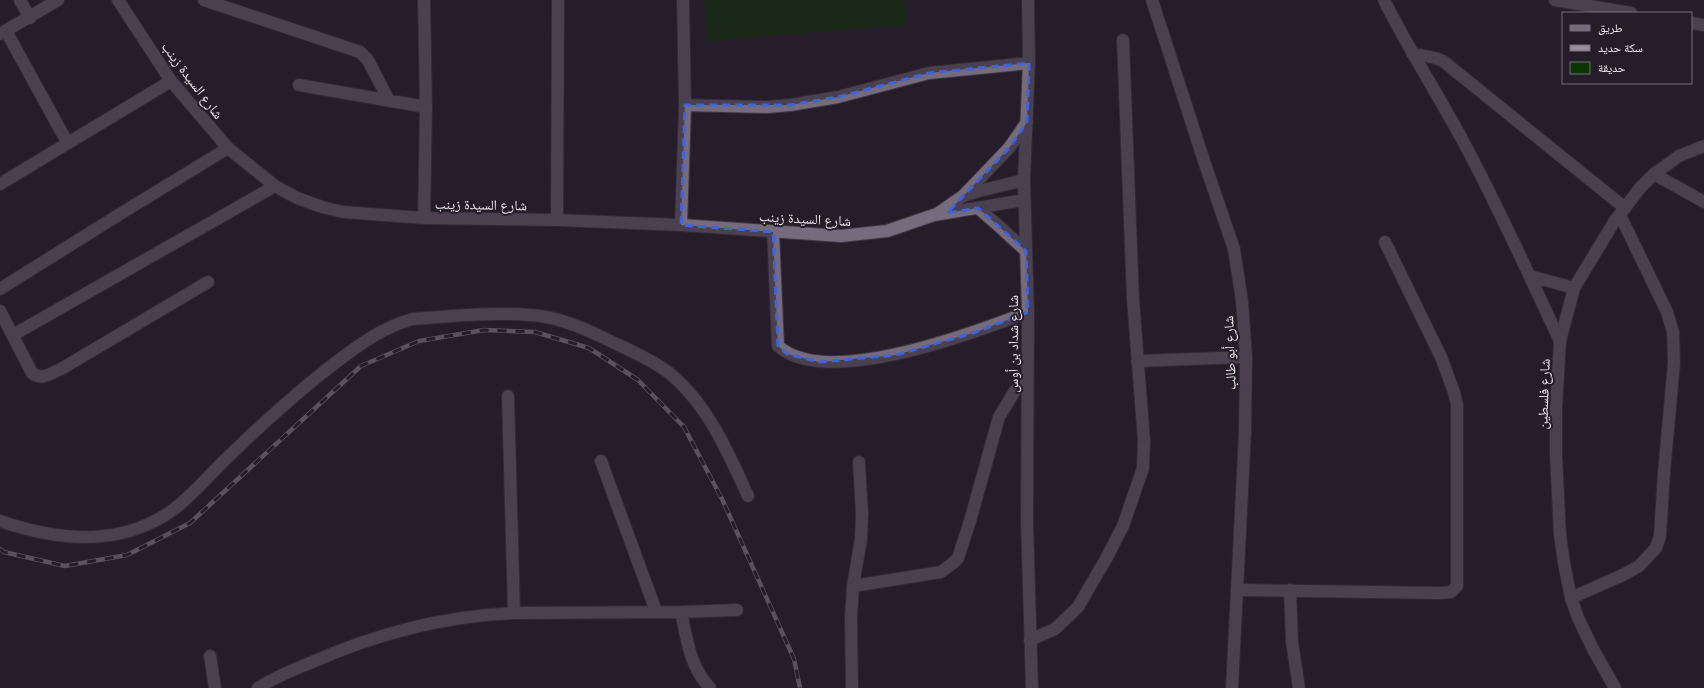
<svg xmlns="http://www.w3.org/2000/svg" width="1704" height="688" font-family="'PT Serif','Noto Naskh Arabic',serif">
	<rect width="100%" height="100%" fill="#261d2b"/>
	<!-- green -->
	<path fill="#0d3500" d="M704 0H904L906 25 707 41Z"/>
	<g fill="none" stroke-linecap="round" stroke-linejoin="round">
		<!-- minor casing -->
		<g stroke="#403844" stroke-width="14">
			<path id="minor" d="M20 0 30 18
				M204 0 360 52 368 60 389 101
				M1384 0C1408 48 1437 93 1463 141 1498 206 1528 273 1560 341
				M1555 0 1631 13
				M1691 23 1704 25
				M6 31 67 142
				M1412 53 1435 58 1443 61 1625 208
				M299 85 426 107
				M685 105 767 107 790 105 838 97 929 73 1029 63
				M1654 174 1704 202
				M0 184 171 81
				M424 218 426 107 424 0
				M557 220 558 0
				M681 225 685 105 683 0
				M773 232 778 346C826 389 974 333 1028 312
				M1530 276 1574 288
				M0 289 120 214 228 148
				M0 311 32 373C42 381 51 373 61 369L208 282
				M13 335 275 186
				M1137 361 1246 357
				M508 396 514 613
				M601 461 656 611
				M0 521C58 541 121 548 174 509 194 494 210 474 228 457 262 424 297 392 335 363 360 344 383 327 413 319 451 316 491 312 529 315 556 316 582 327 606 339 627 349 649 358 668 372 707 403 728 452 748 496
				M853 586 941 572 953 563 958 558 970 521 999 417 1014 392 1026 379
				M1238 590 1441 593 1451 592 1457 586V405L1454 392 1441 357 1385 242
				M1290 590 1292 642 1299 688
				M1571 598 1625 574 1639 566 1656 548 1660 536 1664 473 1674 363 1673 332 1667 312 1620 215
				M681 612C687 640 690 667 710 688
				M1030 640 1055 629 1078 607 1107 557 1123 526 1143 468 1144 441 1133 299 1123 40
				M210 656 215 688
				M258 688C274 678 292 670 310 663 375 634 443 616 514 613L681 612 737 610
				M852 688 851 618 853 586 861 539 862 514 859 462"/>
		</g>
		<!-- tertiary casing -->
		<g stroke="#403844" stroke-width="14">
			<path id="tertiary" d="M118 0 171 81 228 148 275 186 297 198 322 207 343 212 424 218 557 220 681 225 841 236 887 231 934 215 1024 200
				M1028 0 1029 63 1024 180 1028 312 1027 522 1032 688
				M1152 0 1204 161 1234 249 1242 301 1246 357 1245 433 1232 688
				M0 34 58 0
				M963 196 1009 148 1027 122
				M978 208 1000 227 1026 251
				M937 214 963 196 979 191 1024 180
				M1615 688 1594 651 1578 618 1571 598 1564 563 1560 535 1556 455V408L1560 341 1574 288 1614 222 1640 188 1654 174 1679 156 1704 146"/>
		</g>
		<!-- minor -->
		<use href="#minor" stroke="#766b7c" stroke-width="12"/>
		<!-- tertiary -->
		<use href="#tertiary" stroke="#766b7c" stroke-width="12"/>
		<!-- rail casing -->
		<g stroke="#97909b" stroke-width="4.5">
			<path id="rail" d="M0 549 4 552 65 566 127 555 190 523 361 366 419 341 484 330 535 332 589 348 638 380 684 427 722 499 794 659 800 688"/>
		</g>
		<!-- rail -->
		<use href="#rail" stroke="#261d2b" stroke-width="3" stroke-dasharray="9" stroke-linecap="butt"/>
	</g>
	<!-- marked area -->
	<path d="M0 0H1704V688H0ZM1029 63 1027 122 1009 148 947 213 978 208 1026 251 1028 312 976 332 896 355 819 362 787 354 778 346 773 232 681 225 685 105H790L838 97 929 73Z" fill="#261d2b" fill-opacity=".55" fill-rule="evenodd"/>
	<path fill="none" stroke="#3c65dc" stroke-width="3" stroke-dasharray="8 5" stroke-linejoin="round" d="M1029 63 1027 122 1009 148 947 213 978 208 1026 251 1028 312 976 332 896 355 819 362 787 354 778 346 773 232 681 225 685 105H790L838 97 929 73Z"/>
	<g text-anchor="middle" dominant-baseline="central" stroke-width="4" stroke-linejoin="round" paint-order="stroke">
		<!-- street labels -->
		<g font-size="14" fill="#eee8f1" stroke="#261d2b">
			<text transform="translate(193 80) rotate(53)">شارع السيدة زينب</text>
			<text transform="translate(481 204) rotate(1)">شارع السيدة زينب</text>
			<text transform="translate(805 218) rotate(3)">شارع السيدة زينب</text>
			<text transform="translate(1012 344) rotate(-90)">شارع شداد بن أوس</text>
			<text transform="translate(1229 353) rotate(-92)">شارع أبو طالب</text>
			<text transform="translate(1543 394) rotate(-88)">شارع فلسطين</text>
		</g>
	</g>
	<!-- legend -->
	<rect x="1562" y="12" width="130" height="72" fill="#261d2b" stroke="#766e7a"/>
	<rect x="1570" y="25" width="20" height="6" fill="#766b7c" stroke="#766e7a"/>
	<text x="1598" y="32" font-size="12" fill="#eee8f1">طريق</text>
	<rect x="1570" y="45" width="20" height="6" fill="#97909b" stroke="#766e7a"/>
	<text x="1598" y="52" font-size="12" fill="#eee8f1">سكة حديد</text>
	<rect x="1570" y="62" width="20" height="12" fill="#0d3500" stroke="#766e7a"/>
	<text x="1598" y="72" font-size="12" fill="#eee8f1">حديقة</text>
</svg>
